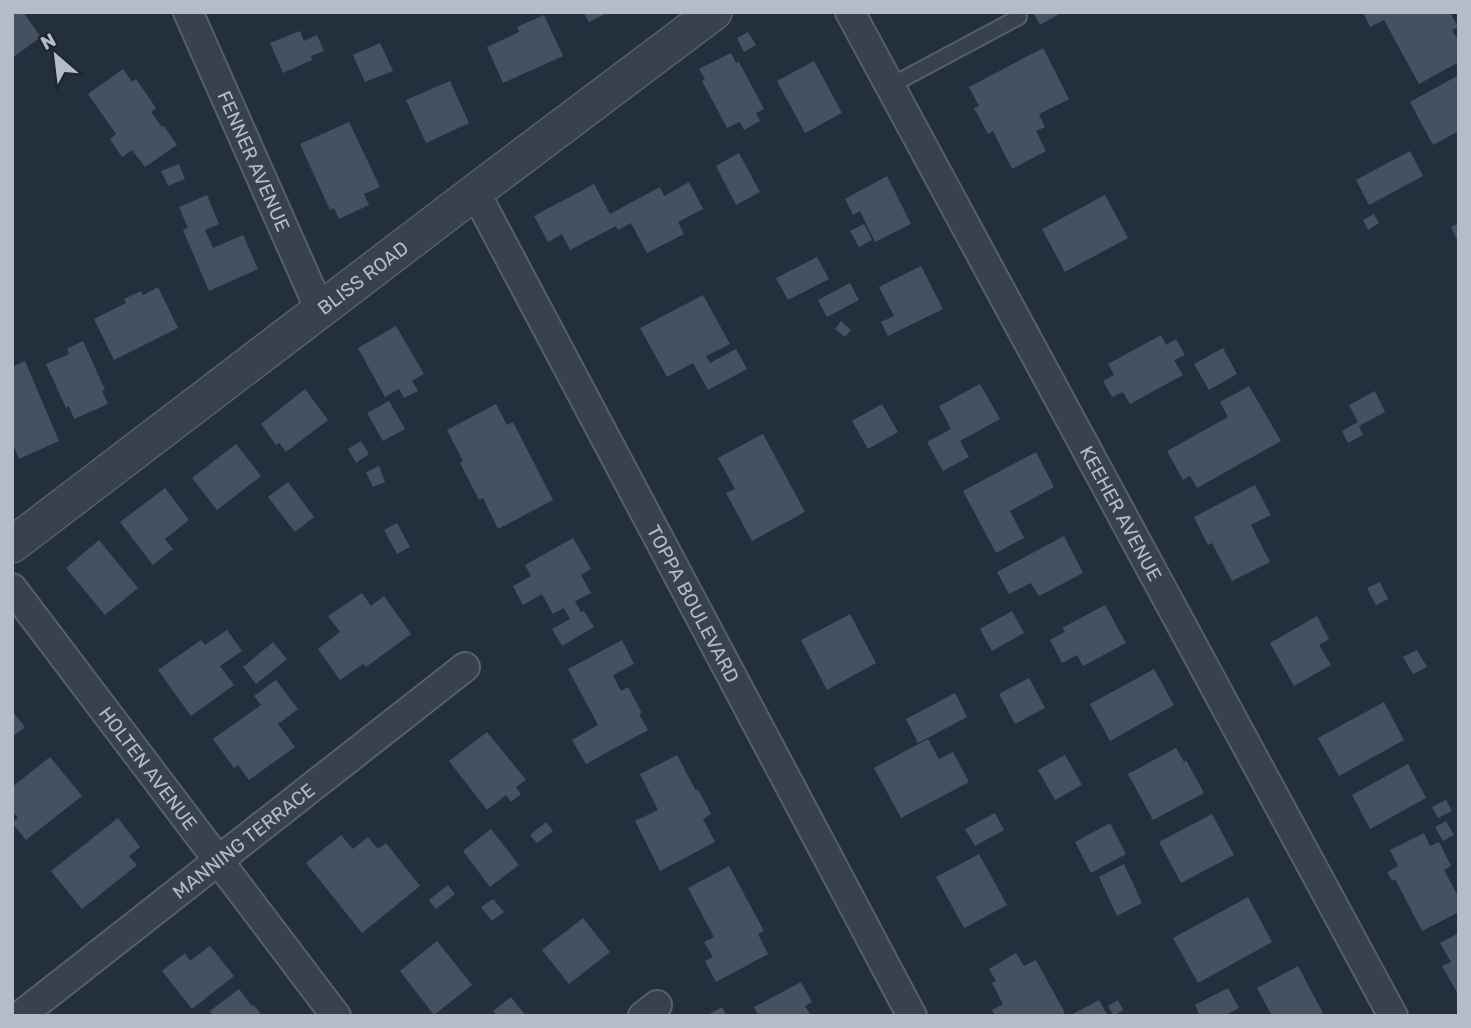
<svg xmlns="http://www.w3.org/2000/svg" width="1471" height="1028" font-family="Rubik,sans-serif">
	<rect width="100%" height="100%" fill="#242f3e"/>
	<!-- building -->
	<path fill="#455162" d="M12 12H23L41 37 12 58Z
		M583 12H609L589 22Z
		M1033 12H1063L1040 25Z
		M1363 12H1450L1458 27 1452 30 1459 42V62L1419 84 1384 20 1370 27Z
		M544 15 563 56 503 83 487 47 519 32 517 27Z
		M300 31 304 41 317 35 324 51 311 56 312 60 283 73 270 43Z
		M748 32 756 45 744 52 737 38Z
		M380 43 393 71 365 82 353 55Z
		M1043 48 1069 99 1039 114 1045 127 1036 131 1046 151 1012 169 993 131 988 134 974 108 979 106 969 87Z
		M731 53 736 63 739 62 764 109 756 113 760 121 744 130 740 122 727 128 702 81 705 79 699 69Z
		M814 61 842 113 805 133 777 81Z
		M123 69 132 82 136 79 156 108 151 112 162 127 164 126 177 145 145 167 132 150 122 157 110 139 116 134 88 94Z
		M1459 75V131L1433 145 1410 102Z
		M450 81 469 123 426 143 406 100Z
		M349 122 380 187 364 194 369 205 339 219 334 208 330 210 300 144Z
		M1410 151 1423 176 1369 205 1356 180Z
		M739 153 760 192 736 205 716 166Z
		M179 164 185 179 168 186 161 171Z
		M887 176 911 224 875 242 860 211 853 215 845 199Z
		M689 182 703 209 678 222 684 234 647 253 631 223 618 230 616 226 570 250 562 234 548 242 534 216 594 184 610 214 660 187 664 196Z
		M207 195 219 224 205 230 213 248 243 235 258 269 209 291 183 230 188 228 179 207Z
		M1105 195 1128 238 1065 272 1042 229Z
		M1374 214 1379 223 1368 230 1363 220Z
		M1459 223V244L1451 227Z
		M864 224 872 240 859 247 850 231Z
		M817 257 829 279 788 300 776 278Z
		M921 266 943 309 888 336 881 322 894 316 879 287Z
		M850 283 859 300 827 317 818 300Z
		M158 287 178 328 114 360 94 319 126 303 124 299 141 291 143 295Z
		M703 295 730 344 706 356 710 363 736 349 747 369 708 390 693 363 667 377 640 328Z
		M841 321 851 330 845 337 835 329Z
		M396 326 424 374 412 381 418 391 404 398 399 389 385 397 358 348Z
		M1161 335 1166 345 1176 339 1185 355 1174 360 1183 375 1130 404 1123 392 1112 397 1103 381 1114 375 1108 364Z
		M83 341 105 390 102 391 108 404 74 419 69 406 66 408 46 364 69 354 67 349Z
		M1223 348 1237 374 1209 390 1194 364Z
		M25 361 59 441 19 459 14 447H12V367Z
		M980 384 1000 419 960 441 969 457 943 471 927 442 951 429 939 406Z
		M1249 386 1281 441 1197 488 1190 476 1183 480 1167 451 1228 417 1220 402Z
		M305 389 328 420 286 452 279 443 276 445 261 424Z
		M1375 391 1385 412 1359 426 1363 435 1348 443 1342 431 1358 422 1349 405Z
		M389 401 405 429 383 441 367 413Z
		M496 404 507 425 513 422 553 500 498 529 483 498 479 500 460 463 463 461 447 430Z
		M882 404 898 432 868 449 852 421Z
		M763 434 805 512 752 541 726 493 735 489 718 458Z
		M361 441 369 454 356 463 348 449Z
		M236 444 261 476 217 510 192 478Z
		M1036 452 1054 487 1010 511 1024 538 996 553 963 491Z
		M379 466 385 482 373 487 366 472Z
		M288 482 314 517 295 532 268 497Z
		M1255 485 1271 515 1251 525 1270 562 1232 581 1212 543 1208 545 1194 517Z
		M165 488 189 520 165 539 173 549 153 565 120 522Z
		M397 523 410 547 397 554 384 530Z
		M1064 536 1083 573 1039 596 1031 583 1009 594 997 572Z
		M573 538 591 569 581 575 591 593 575 601 581 612 584 611 594 627 562 646 552 629 570 619 564 608 553 614 542 594 523 605 513 586 531 576 525 565Z
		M99 540 138 588 105 615 66 568Z
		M1380 582 1388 599 1376 605 1367 588Z
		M362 593 371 606 384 596 411 634 366 667 363 664 340 680 318 649 340 632 328 616Z
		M1105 605 1126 643 1083 666 1077 655 1062 663 1050 640 1065 632 1062 628Z
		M1012 611 1024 633 992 651 980 629Z
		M850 614 876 663 827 690 801 640Z
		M1317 616 1329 639 1319 645 1331 665 1294 686 1270 643Z
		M227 630 242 651 220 666 234 685 191 716 158 670 201 640 205 645Z
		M622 640 634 664 613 675 621 691 628 687 642 713 639 714 648 730 586 764 572 740 598 725 568 669Z
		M273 642 287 659 256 684 243 667Z
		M1417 650 1427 667 1413 674 1403 657Z
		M1154 669 1174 705 1110 741 1090 704Z
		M1029 678 1045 708 1015 724 999 694Z
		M276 680 298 709 278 724 295 747 249 780 238 765 234 768 213 739 261 705 254 696Z
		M955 693 967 717 918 743 906 719Z
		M1384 702 1404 740 1339 776 1318 738Z
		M12 711 25 727 12 737Z
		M487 732 526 780 516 787 521 794 511 802 506 795 487 810 449 761Z
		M928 739 939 759 953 752 969 782 901 818 874 768Z
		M1176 748 1184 762 1186 760 1204 793 1153 820 1128 774Z
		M677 755 696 791 698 789 711 814 703 819 715 842 660 871 635 821 658 810 640 774Z
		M1065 755 1082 785 1055 800 1038 770Z
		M50 757 82 796 26 840 12 823 18 818 12 811V787Z
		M1408 764 1426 798 1370 829 1352 795Z
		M1446 800 1452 811 1438 818 1432 807Z
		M995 813 1004 830 975 846 965 829Z
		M1212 814 1234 855 1181 883 1159 842Z
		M118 818 140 847 129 856 137 865 82 909 51 871Z
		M1446 821 1454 835 1443 841 1435 827Z
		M546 822 553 831 537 843 530 835Z
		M1110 823 1126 854 1091 873 1075 842Z
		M491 829 519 865 490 887 463 851Z
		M1424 833 1430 846 1439 842 1451 866 1444 870 1459 898V912L1422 931 1395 879 1392 881 1387 872 1398 866 1390 850Z
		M341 835 353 849 368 837 378 849 386 843 420 886 362 933 306 863Z
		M979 854 1007 905 964 928 936 877Z
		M1124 864 1142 903 1117 916 1099 877Z
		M729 866 764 931 758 934 768 954 716 982 705 961 713 957 704 942 714 937 688 888Z
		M448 885 455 894 436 909 429 900Z
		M1248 897 1272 942 1198 983 1173 938Z
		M493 899 504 912 492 921 481 907Z
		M583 918 610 952 569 984 542 950Z
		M1459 933V996L1442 966 1451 962 1440 943Z
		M437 941 472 985 434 1015 400 971Z
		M210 946 234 976 192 1009 162 971 185 953 190 961Z
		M1016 953 1024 966 1036 960 1065 1013 1059 1016H996L992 1010 1003 1004 992 983 996 981 989 969Z
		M1298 966 1323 1013 1318 1016H1272L1257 988Z
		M801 982 812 1002 805 1006 811 1016H759L754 1007Z
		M1228 988 1239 1008 1224 1016H1200L1195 1005Z
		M239 989 252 1006 254 1005 262 1016H213L210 1011Z
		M511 997 526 1016H497L493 1011Z
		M1099 1000 1108 1016H1069Z
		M1118 1000 1123 1010 1114 1016 1108 1006Z
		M722 1007 727 1016H706Z"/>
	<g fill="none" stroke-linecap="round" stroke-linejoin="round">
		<!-- service casing -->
		<g stroke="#565f6c" stroke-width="18">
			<path id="service" d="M890 86 1019 17"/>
		</g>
		<!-- minor casing -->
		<g stroke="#565f6c" stroke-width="32">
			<g id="minor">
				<path id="s1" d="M188 12 320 310"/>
				<path id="s2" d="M850 12 1393 1016"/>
				<path id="s3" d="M475 192 912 1016"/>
				<path id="s4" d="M12 588 336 1016"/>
				<path id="s5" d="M20 1016 465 667"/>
				<path d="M643 1016 657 1005"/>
			</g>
		</g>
		<!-- tertiary casing -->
		<g stroke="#565f6c" stroke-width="38">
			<g id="tertiary">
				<path id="s6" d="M12 545 475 192 714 12"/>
			</g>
		</g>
		<!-- service -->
		<use href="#service" stroke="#38414e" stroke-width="14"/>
		<!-- minor -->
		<use href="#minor" stroke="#38414e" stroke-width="28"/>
		<!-- tertiary -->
		<use href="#tertiary" stroke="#38414e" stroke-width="35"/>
	</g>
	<g text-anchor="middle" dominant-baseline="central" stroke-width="7" stroke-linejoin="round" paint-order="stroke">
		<!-- street labels -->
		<g font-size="19" fill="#b4bcc9" stroke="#1d2633">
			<text stroke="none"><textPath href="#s1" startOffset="163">FENNER AVENUE</textPath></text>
			<text stroke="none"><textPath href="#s6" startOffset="441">BLISS ROAD</textPath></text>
			<text stroke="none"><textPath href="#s2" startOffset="570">KEEHER AVENUE</textPath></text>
			<text stroke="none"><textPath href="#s3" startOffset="466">TOPPA BOULEVARD</textPath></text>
			<text stroke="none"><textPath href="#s4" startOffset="226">HOLTEN AVENUE</textPath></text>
			<text stroke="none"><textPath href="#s5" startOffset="284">MANNING TERRACE</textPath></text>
		</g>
	</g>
	<!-- border -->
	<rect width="1471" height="1028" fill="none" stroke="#b4bcc9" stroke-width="28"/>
	<!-- north arrow -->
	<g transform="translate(56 56) rotate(332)" stroke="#1d2633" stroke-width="5" paint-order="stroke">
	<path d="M0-5L12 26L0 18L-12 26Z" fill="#b4bcc9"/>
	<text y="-10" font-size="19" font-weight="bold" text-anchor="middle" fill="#b4bcc9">N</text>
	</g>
</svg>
